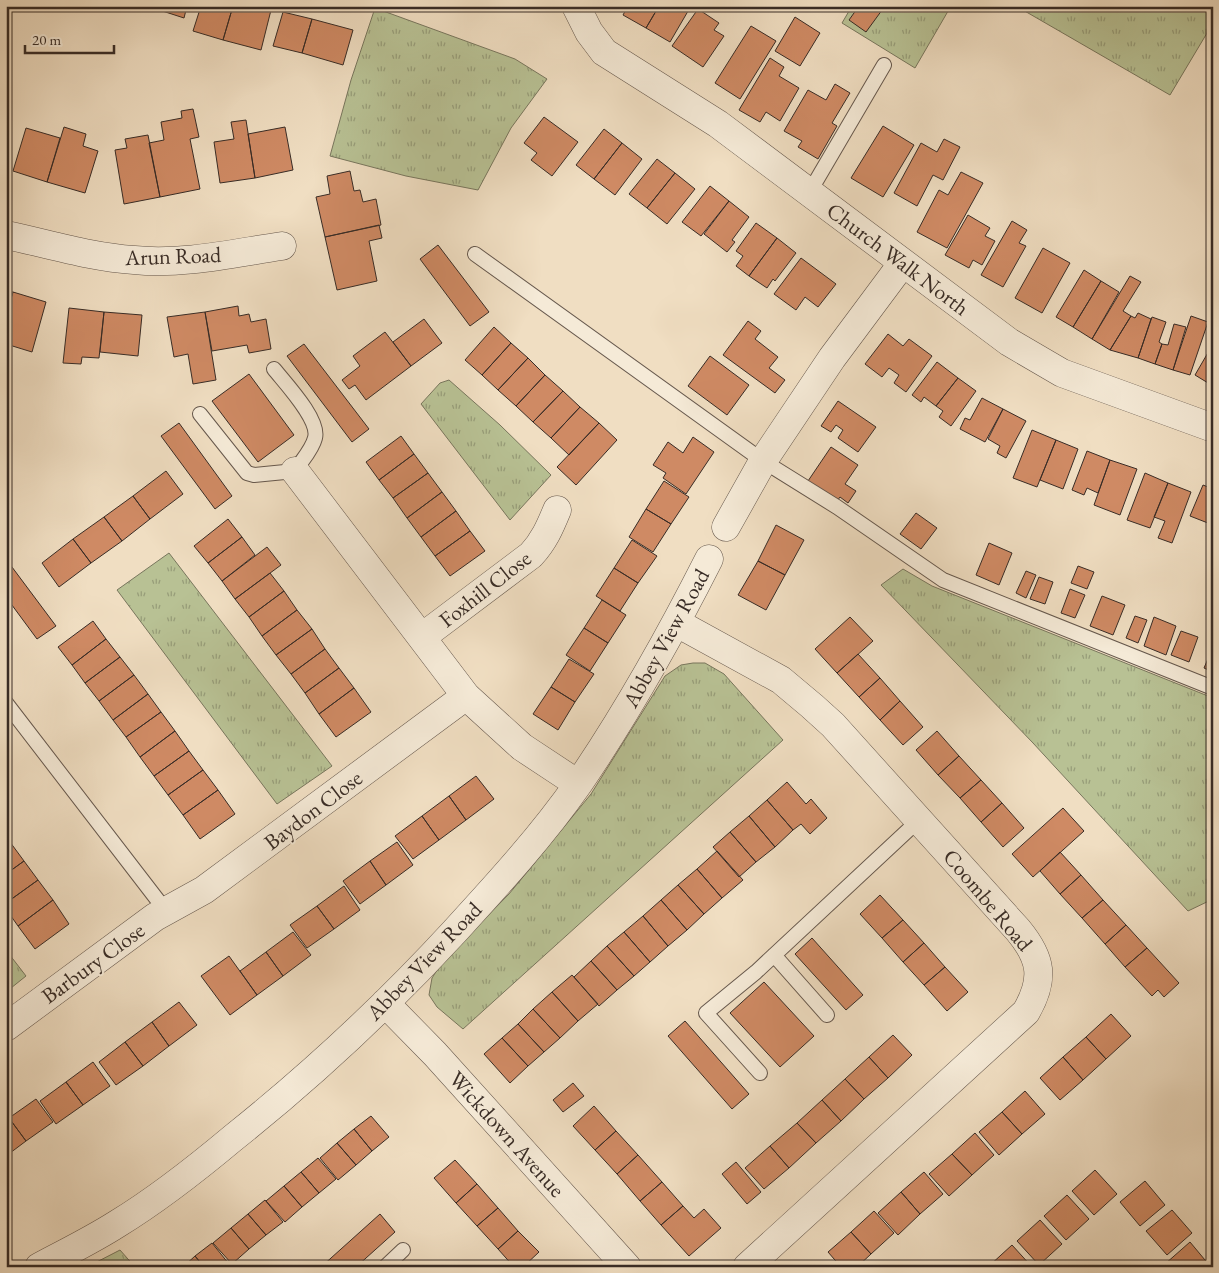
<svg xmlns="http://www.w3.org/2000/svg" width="1219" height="1273" font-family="'EB Garamond',serif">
	<defs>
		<pattern id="grass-tufts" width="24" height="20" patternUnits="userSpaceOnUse" patternTransform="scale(1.25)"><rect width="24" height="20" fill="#b8c194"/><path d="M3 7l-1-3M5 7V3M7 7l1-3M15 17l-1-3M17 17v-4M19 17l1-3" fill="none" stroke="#979d79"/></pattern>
	</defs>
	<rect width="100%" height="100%" fill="#f0dec2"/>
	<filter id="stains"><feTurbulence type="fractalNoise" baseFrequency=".004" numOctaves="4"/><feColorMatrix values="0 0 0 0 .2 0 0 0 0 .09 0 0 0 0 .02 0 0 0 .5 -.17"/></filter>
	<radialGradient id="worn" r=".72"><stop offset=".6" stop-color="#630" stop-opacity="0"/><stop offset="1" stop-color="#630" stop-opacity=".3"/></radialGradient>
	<!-- grass -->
	<path fill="url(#grass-tufts)" stroke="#78765d" d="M852 6H951L915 68 842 23Z
		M1016 6H1213V23L1170 95Z
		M375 8 515 59 547 79 511 128 478 190 406 176 330 156 351 80Z
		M449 380 500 425 551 475 510 520 421 404 440 383Z
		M169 553 332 766 277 804 117 590Z
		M903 569 932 586 1213 698V899L1188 911 1033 743 881 585Z
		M693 663H705L724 674 783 740 463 1029 437 1007 429 995 432 978 443 961 509 894 591 794 665 676 681 665Z
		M6 950 26 976 6 992Z
		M120 1250 135 1267H87Z"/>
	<!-- building -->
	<path fill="#cf8a64" stroke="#382c26" d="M147 6H187L184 18Z
		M201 6H233L223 40 193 31Z
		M233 6H272L261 50 223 40Z
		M628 6H659L646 28 623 15Z
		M659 6H691L670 42 646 28Z
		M859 6H885L866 32 849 20Z
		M698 9 719 23 714 30 724 36 703 67 672 46Z
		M283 12 312 19 302 53 273 46Z
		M795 17 820 33 800 66 775 51Z
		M312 19 353 30 343 65 302 53Z
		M751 26 776 41 740 99 715 83Z
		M770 58 784 67 779 76 799 88 780 121 766 112 760 122 739 110Z
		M835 84 850 93 832 123 837 126 818 159 798 147 802 141 784 131 808 90 826 100Z
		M193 109 199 137 190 139 200 189 160 197 149 143 164 140 161 122 182 118 181 111Z
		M6 112 10 113 6 123 11 125 6 141Z
		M544 117 578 142 552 176 531 160 537 153 524 143Z
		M246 120 255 178 220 183 214 142 234 139 231 122Z
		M883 126 914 145 883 197 851 178Z
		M64 127 86 134 83 146 98 151 85 193 47 182Z
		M285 127 293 170 255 178 248 134Z
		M26 128 60 138 47 182 13 171Z
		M604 129 622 143 594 179 576 165Z
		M148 135 160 197 124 204 115 150 127 148 125 139Z
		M944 139 960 147 943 180 933 175 917 206 894 193 921 143 937 152Z
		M622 143 642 159 615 195 594 179Z
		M657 159 675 173 647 208 629 194Z
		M350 171 354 191 360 190 363 202 376 199 381 225 325 237 316 197 330 194 327 176Z
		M961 172 983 183 947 248 917 232 939 190 948 195Z
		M675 173 695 189 667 224 647 208Z
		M710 186 729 201 701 236 682 222Z
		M729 201 749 217 732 240 735 242 727 252 704 234Z
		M968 215 990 228 985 236 995 241 982 265 973 260 969 268 945 255Z
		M1012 221 1027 230 1019 243 1026 246 1003 287 981 275Z
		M756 223 777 238 749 276 736 266 743 256 736 251Z
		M379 225 382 238 369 241 377 281 337 290 325 237Z
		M777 238 796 253 775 281 773 279 767 288 749 276Z
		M438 245 489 312 470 326 420 259Z
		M1043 248 1070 263 1042 313 1015 298Z
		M801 258 836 284 818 307 805 297 796 310 774 294Z
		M1084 270 1101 281 1073 327 1056 317Z
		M1130 276 1141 282 1123 311 1131 316 1110 350 1092 339Z
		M1101 281 1119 292 1092 339 1073 327Z
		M6 290 13 292 6 315Z
		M13 292 46 302 32 352 6 344V315Z
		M238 306 239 316 249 314 251 322 266 319 271 349 249 353 247 345 212 351 205 312Z
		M69 308 104 312 99 358 82 357 81 364 63 363Z
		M104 312 142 315 138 356 100 352Z
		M205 312 216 380 193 384 188 354 174 357 167 317Z
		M1138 313 1151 319 1138 358 1110 350 1131 316 1135 318Z
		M1191 316 1208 322 1190 375 1173 370Z
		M1152 317 1166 322 1159 342 1162 344 1155 364 1138 358Z
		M424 319 442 343 411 366 393 342Z
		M748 321 761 331 755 339 778 357 769 368 785 380 775 393 723 355Z
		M1174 324 1186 327 1173 370 1155 364 1162 344 1168 345Z
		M494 327 511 343 482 375 465 360Z
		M385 332 411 366 366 400 355 385 349 389 342 380 360 366 353 356Z
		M888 334 903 346 909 339 932 356 906 392 894 383 899 375 889 368 882 377 865 364Z
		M511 343 528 358 498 390 482 375Z
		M304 344 369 429 352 442 287 356Z
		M1213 344V386L1195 375Z
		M710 356 749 385 727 415 688 386Z
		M528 358 545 375 516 406 498 390Z
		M937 362 958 378 936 406 924 397 921 402 912 395Z
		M249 374 294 435 258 462 212 401Z
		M545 375 563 391 533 422 516 406Z
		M958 378 976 391 951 426 939 417 943 411 936 406Z
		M563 391 580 407 551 438 533 422Z
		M982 398 1003 409 985 442 960 429 965 418 970 420Z
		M838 401 876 427 858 452 838 438 843 430 836 425 831 432 821 426Z
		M580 407 599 423 569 455 551 438Z
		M1003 409 1026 421 1006 458 997 453 1000 446 988 439Z
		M179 423 232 496 215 509 161 436Z
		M599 423 617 440 576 485 557 467Z
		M1032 430 1056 440 1037 487 1013 478Z
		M401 436 414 454 379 480 366 462Z
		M693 437 714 452 686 494 663 478 666 473 653 465 668 442 683 453Z
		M1056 440 1078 449 1063 489 1040 480Z
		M831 447 858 465 845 484 856 491 848 503 840 497 837 501 808 481Z
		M1087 451 1110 460 1098 493 1087 488 1084 495 1072 490Z
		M414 454 428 473 393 498 379 480Z
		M1110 460 1137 469 1120 515 1094 505Z
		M166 471 183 494 150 519 133 496Z
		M428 473 442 492 407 518 393 498Z
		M1145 473 1168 483 1150 528 1127 520Z
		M664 481 689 497 671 524 646 509Z
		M1168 483 1191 492 1172 543 1158 538 1165 521 1154 517Z
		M1203 485 1213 489V525L1190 516Z
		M442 492 456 511 421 537 407 518Z
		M133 496 150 519 122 541 104 517Z
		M646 509 671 524 653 552 629 537Z
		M456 511 470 531 435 556 421 537Z
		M916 513 937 528 921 549 900 534Z
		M104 517 122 541 91 563 73 539Z
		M228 519 242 537 208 563 194 546Z
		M776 525 804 540 785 575 758 561Z
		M470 531 485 551 450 576 435 556Z
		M242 537 255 555 222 581 208 563Z
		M73 539 91 563 59 587 42 563Z
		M632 540 657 556 638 583 614 568Z
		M989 543 1012 553 999 585 976 575Z
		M267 547 281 565 235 599 222 581Z
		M6 559 56 626 37 639 6 597Z
		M758 561 785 575 766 610 738 595Z
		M1078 566 1094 572 1087 589 1071 583Z
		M614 568 638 583 620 611 596 596Z
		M1026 571 1036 575 1026 598 1016 593Z
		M270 573 284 591 249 617 235 599Z
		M1039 577 1053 582 1045 604 1030 599Z
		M1070 589 1085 595 1075 618 1061 613Z
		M284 591 297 610 262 636 249 617Z
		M1102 596 1125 605 1113 635 1090 626Z
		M602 600 626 615 608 643 584 628Z
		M297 610 312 629 276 655 262 636Z
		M1135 616 1147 620 1138 643 1126 638Z
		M850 617 873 641 837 673 815 649Z
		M1154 617 1176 626 1166 655 1144 646Z
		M93 621 106 639 72 665 58 647Z
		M584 628 608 643 590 671 566 655Z
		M312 629 325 649 291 674 276 655Z
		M1181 631 1198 637 1189 662 1171 655Z
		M106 639 120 657 85 683 72 665Z
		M1213 647V672L1204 668Z
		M325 649 339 668 305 693 291 674Z
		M858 654 880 678 859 697 837 673Z
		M120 657 134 675 99 701 85 683Z
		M569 659 594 674 575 702 551 687Z
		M339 668 354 688 319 714 305 693Z
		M134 675 148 694 113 720 99 701Z
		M880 678 900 701 880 720 859 697Z
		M551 687 575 702 558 730 533 714Z
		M354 688 371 712 336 737 319 714Z
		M148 694 161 712 126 737 113 720Z
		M900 701 923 727 903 745 880 720Z
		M161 712 175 731 140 757 126 737Z
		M175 731 189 751 154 776 140 757Z
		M937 731 959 756 938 775 916 750Z
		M189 751 203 770 168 795 154 776Z
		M959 756 981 780 960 798 938 775Z
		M203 770 218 790 183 815 168 795Z
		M476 776 494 799 466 820 449 796Z
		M981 780 1002 803 981 822 960 798Z
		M787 782 806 804 811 799 827 818 810 834 801 824 793 830 767 800Z
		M218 790 235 814 200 839 183 815Z
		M449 796 466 820 439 840 422 816Z
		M767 800 793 830 775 847 749 816Z
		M1002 803 1024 828 1003 847 981 822Z
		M1063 808 1084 831 1033 877 1012 854Z
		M422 816 439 840 413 859 395 836Z
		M749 816 775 847 756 862 730 832Z
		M730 832 756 862 739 877 713 847Z
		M10 842 24 861 6 874V845Z
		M397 842 413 865 386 885 370 861Z
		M717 851 743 880 722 898 697 869Z
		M1060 852 1081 875 1060 894 1040 871Z
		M24 861 38 880 6 903V874Z
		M370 861 386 885 360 904 343 881Z
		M697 869 722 898 704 914 678 885Z
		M1081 875 1103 900 1082 918 1060 894Z
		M38 880 53 900 18 926 6 909V903Z
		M678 885 704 914 687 930 661 900Z
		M344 886 360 910 334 929 317 906Z
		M880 895 903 920 882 938 860 914Z
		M53 900 69 924 35 949 18 926Z
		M661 900 687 930 668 946 643 916Z
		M1103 900 1126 925 1105 944 1082 918Z
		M317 906 334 929 307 948 290 925Z
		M643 916 668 946 650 962 624 932Z
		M903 920 924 943 903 962 882 938Z
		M1126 925 1147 948 1125 967 1105 944Z
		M293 932 311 955 283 976 266 952Z
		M624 932 650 962 634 976 607 946Z
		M812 938 863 995 846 1010 795 954Z
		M924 943 945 967 924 985 903 962Z
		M607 946 634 976 617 990 591 961Z
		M1147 948 1179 983 1164 997 1158 990 1152 996 1125 967Z
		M266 952 283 976 257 995 240 971Z
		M229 956 257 995 230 1015 201 976Z
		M591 961 617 990 599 1006 574 977Z
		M945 967 968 992 947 1011 924 985Z
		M572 975 598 1004 578 1021 552 992Z
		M764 982 814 1036 780 1067 730 1013Z
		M552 992 578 1021 560 1038 533 1009Z
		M179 1002 197 1025 169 1046 152 1022Z
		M533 1009 560 1038 544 1052 518 1024Z
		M1111 1014 1131 1036 1106 1059 1086 1037Z
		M685 1021 749 1094 732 1109 668 1036Z
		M152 1022 169 1046 143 1066 125 1042Z
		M518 1024 544 1052 528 1066 502 1038Z
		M893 1035 912 1055 888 1078 869 1057Z
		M1086 1037 1106 1059 1083 1080 1063 1057Z
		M502 1038 528 1066 510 1083 484 1054Z
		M125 1042 143 1066 116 1085 99 1062Z
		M869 1057 888 1078 864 1099 845 1079Z
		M1063 1057 1083 1080 1060 1100 1040 1078Z
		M93 1062 110 1086 83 1105 66 1082Z
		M845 1079 864 1099 841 1121 822 1100Z
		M66 1082 83 1105 56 1124 40 1101Z
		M573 1083 584 1096 563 1112 553 1100Z
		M1025 1091 1045 1114 1022 1134 1002 1112Z
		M36 1099 53 1122 26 1141 9 1118Z
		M822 1100 841 1121 816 1143 797 1123Z
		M594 1106 616 1131 595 1150 573 1126Z
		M1002 1112 1022 1134 999 1155 979 1132Z
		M371 1116 389 1137 372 1151 354 1129Z
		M9 1118 26 1141 6 1156V1120Z
		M797 1123 816 1143 789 1168 770 1146Z
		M354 1129 372 1151 356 1165 337 1143Z
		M616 1131 638 1155 617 1174 595 1150Z
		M975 1133 994 1155 972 1175 952 1154Z
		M337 1143 356 1165 338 1180 320 1158Z
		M770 1146 789 1168 764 1189 745 1168Z
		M952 1154 972 1175 949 1196 929 1174Z
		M638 1155 662 1182 640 1201 617 1174Z
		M318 1158 336 1179 319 1193 301 1172Z
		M455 1160 477 1184 456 1203 434 1178Z
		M736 1162 761 1192 747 1204 722 1174Z
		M1095 1170 1117 1194 1094 1215 1072 1191Z
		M301 1172 319 1193 302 1207 284 1186Z
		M924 1172 943 1194 920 1214 901 1192Z
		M1145 1181 1165 1205 1140 1226 1120 1202Z
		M662 1182 683 1206 661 1225 640 1201Z
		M477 1184 498 1208 477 1226 456 1203Z
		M284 1186 302 1207 285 1222 266 1201Z
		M901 1192 920 1214 898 1235 878 1213Z
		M1067 1195 1089 1219 1066 1240 1044 1216Z
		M265 1200 283 1222 266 1235 248 1214Z
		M683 1206 694 1218 704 1209 721 1228 689 1256 661 1225Z
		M498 1208 518 1231 498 1249 477 1226Z
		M1172 1210 1192 1233 1167 1255 1146 1231Z
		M874 1211 894 1233 871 1254 851 1232Z
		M248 1214 266 1235 249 1249 231 1228Z
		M380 1214 395 1232 356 1267H321Z
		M1040 1220 1062 1244 1039 1265 1017 1241Z
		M231 1228 249 1249 232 1264 213 1243Z
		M518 1231 539 1252 523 1267H514L498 1249Z
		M851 1232 871 1254 857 1267H841L828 1252Z
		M1190 1242 1210 1266 1168 1267 1165 1264Z
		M212 1243 229 1264 226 1267H204L195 1256Z
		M1012 1245 1032 1267H990L989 1266Z
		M195 1256 204 1267H183Z"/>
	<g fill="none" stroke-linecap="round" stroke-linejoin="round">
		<!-- service casing -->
		<g stroke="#66584d" stroke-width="16">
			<path id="service" d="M809 193 884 65
				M475 254 763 461 837 507 943 580 1213 688
				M200 414 247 473 254 475 295 471C302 460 312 450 315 438 320 420 286 384 274 369
				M6 703 166 911
				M774 955 827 1015
				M760 1073 706 1013 756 972 919 820
				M385 1267 403 1250"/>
		</g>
		<!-- minor casing -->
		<g stroke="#66584d" stroke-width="29">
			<path id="minor" d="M576 6 589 32 604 52 718 124 1009 342 1062 373 1213 428
				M6 235C49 244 90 257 134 260 183 265 234 253 282 246
				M295 471 466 696
				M726 527 763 461 832 358 902 264
				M677 623 781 680 812 706 833 725 1018 930C1042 959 1045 979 1026 1012L747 1267
				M422 637 531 555C544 541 550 527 557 510
				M385 1003 435 1054 627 1267
				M6 1027 155 917 204 890 466 696 522 747 578 784
				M39 1267C65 1253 92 1240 117 1224 158 1199 196 1169 233 1138 312 1075 386 1006 455 931 498 884 542 836 579 783 628 711 670 636 709 559"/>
		</g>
		<!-- service -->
		<use href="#service" stroke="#f5ead7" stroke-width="14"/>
		<!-- minor -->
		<use href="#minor" stroke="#f5ead7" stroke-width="28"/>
	</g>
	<g text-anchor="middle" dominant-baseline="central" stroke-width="4" stroke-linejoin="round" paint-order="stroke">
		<!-- street labels -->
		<g font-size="22" fill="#382c26" stroke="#f5ead7">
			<text transform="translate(173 256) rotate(-2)">Arun Road</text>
			<text transform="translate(898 259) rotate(37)">Church Walk North</text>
			<text transform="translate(485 589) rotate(-38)">Foxhill Close</text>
			<text transform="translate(666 638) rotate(-61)">Abbey View Road</text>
			<text transform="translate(313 810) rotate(-37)">Baydon Close</text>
			<text transform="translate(988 900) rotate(50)">Coombe Road</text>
			<text transform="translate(424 961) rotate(-46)">Abbey View Road</text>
			<text transform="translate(93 963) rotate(-36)">Barbury Close</text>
			<text transform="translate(507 1134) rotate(48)">Wickdown Avenue</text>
		</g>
	</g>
	<!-- margin -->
	<rect width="1219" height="1273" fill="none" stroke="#f0dec2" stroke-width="25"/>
	<rect x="8" y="8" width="1204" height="1258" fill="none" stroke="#382c26" stroke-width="2.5"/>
	<rect x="12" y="12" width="1194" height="1248" fill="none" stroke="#382c26"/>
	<!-- scale -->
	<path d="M25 45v8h89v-8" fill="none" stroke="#382c26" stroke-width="2.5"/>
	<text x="32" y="45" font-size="15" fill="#382c26" stroke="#f5ead7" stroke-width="4" paint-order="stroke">20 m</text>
	<rect width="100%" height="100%" filter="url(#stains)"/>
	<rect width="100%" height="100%" fill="url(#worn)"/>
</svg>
